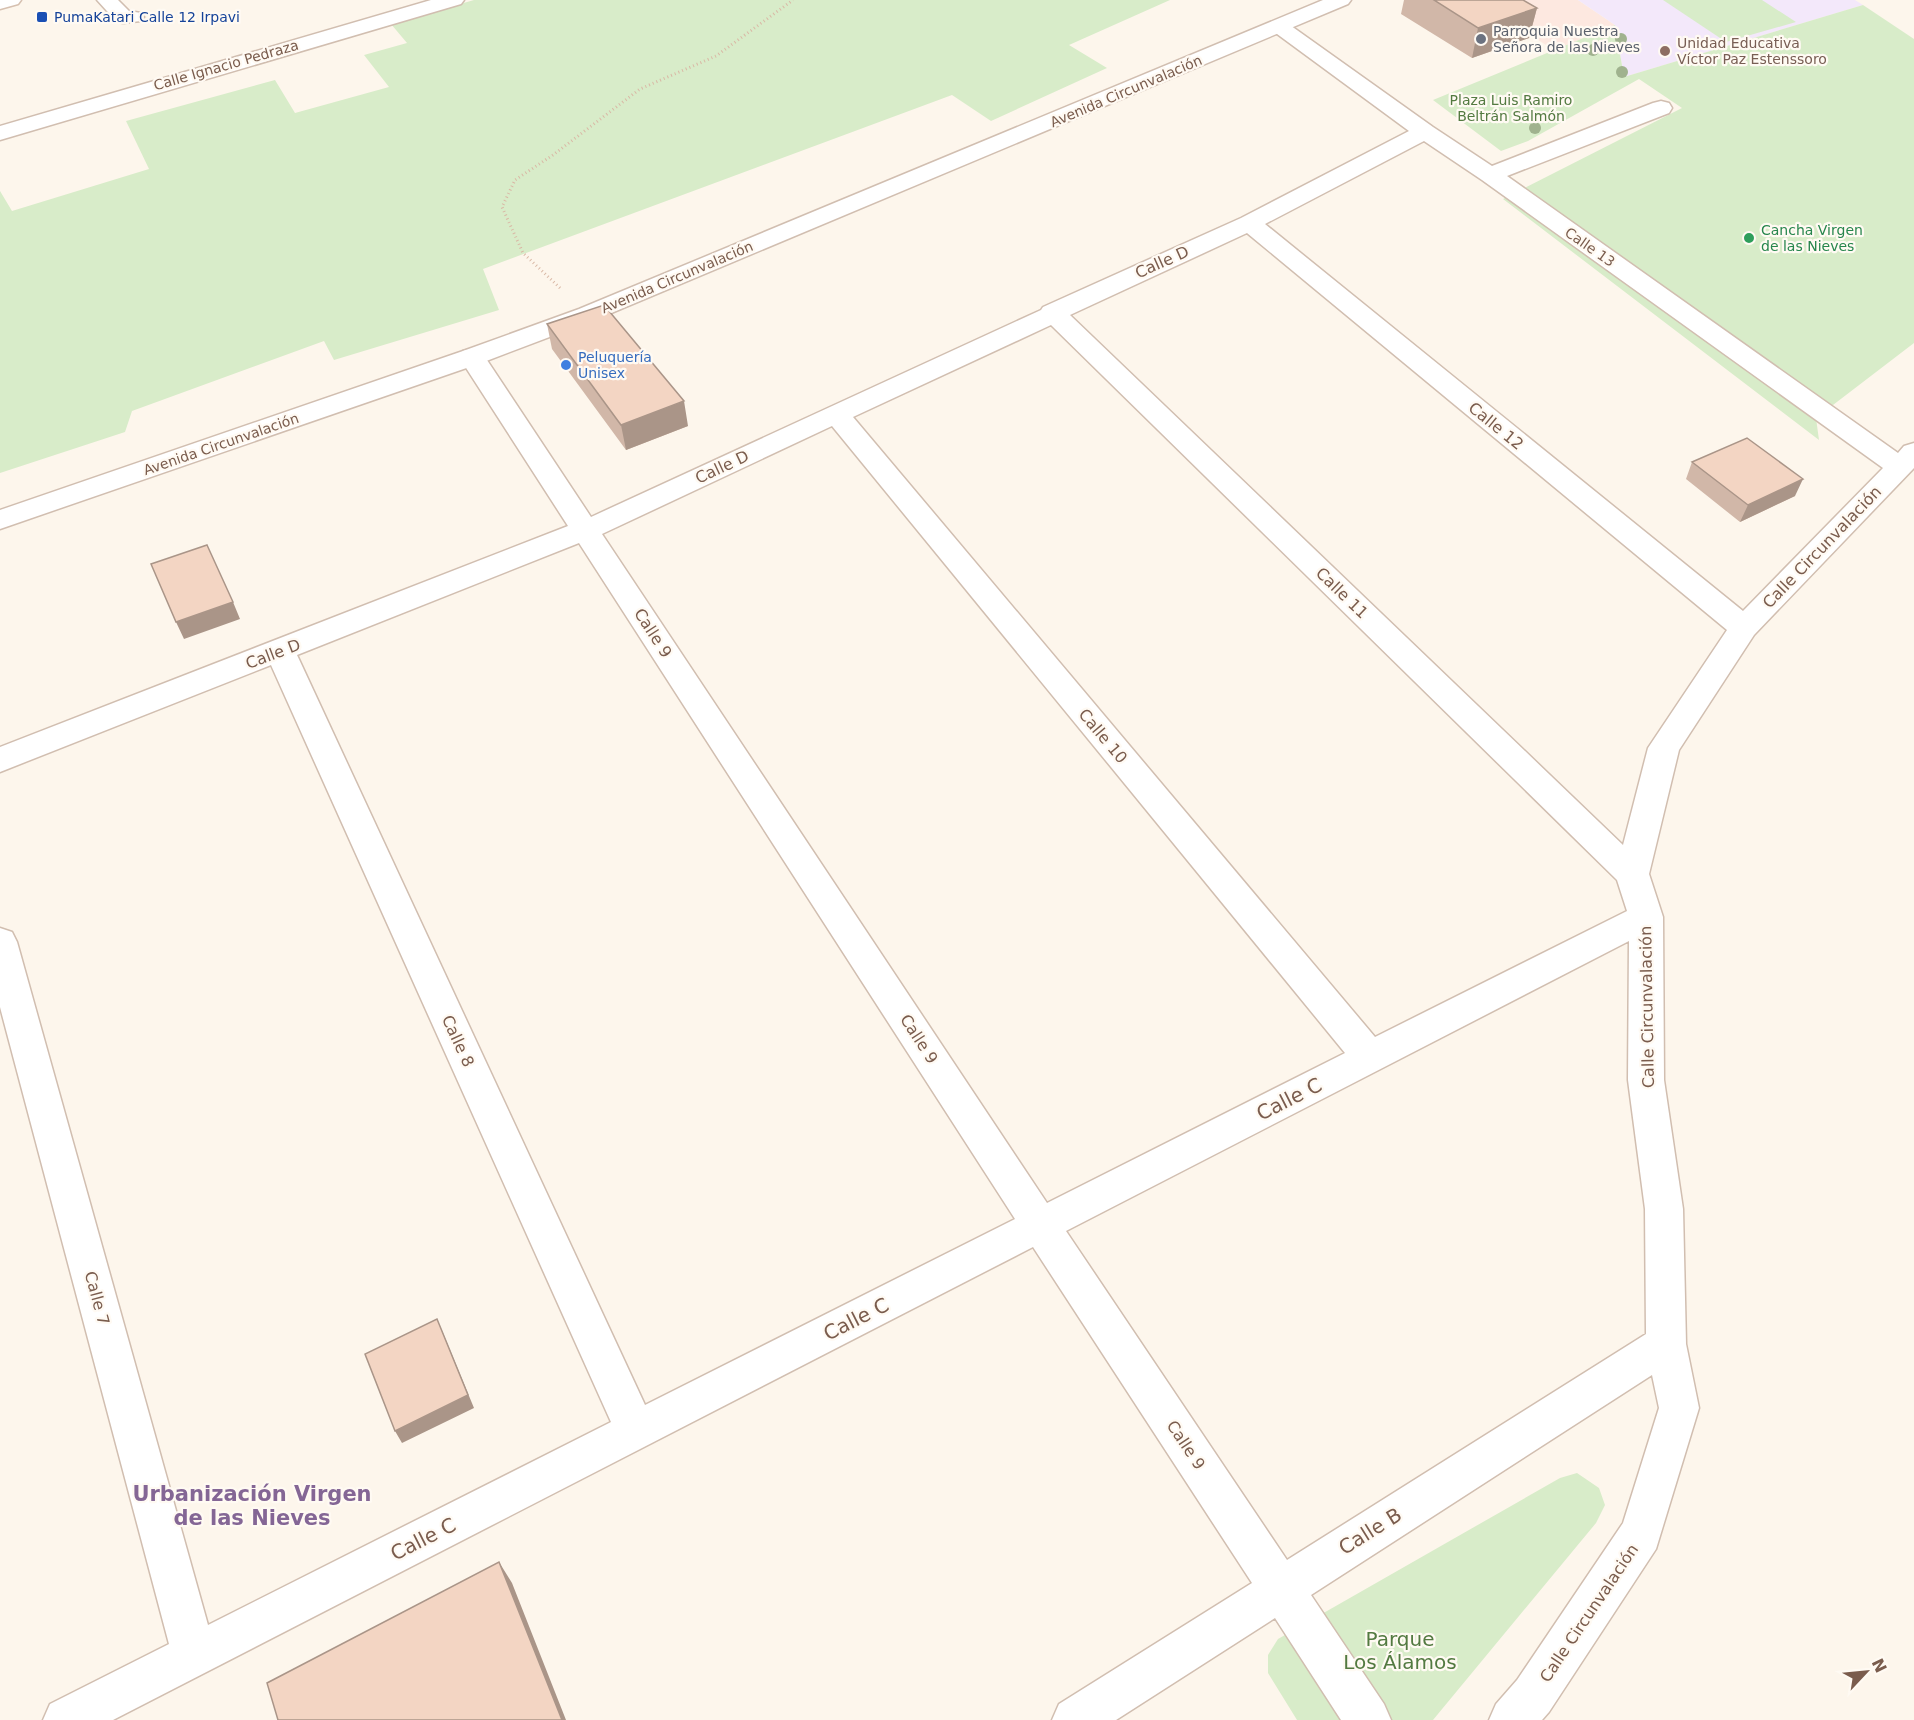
<svg xmlns="http://www.w3.org/2000/svg" width="1914" height="1720" font-family="'DejaVu Sans',sans-serif">
	<rect width="100%" height="100%" fill="#fdf6ec"/>
	<!-- commercial -->
	<path fill="#fde8e0" d="M1475 0H1578L1615 25 1554 50Z"/>
	<!-- education -->
	<path fill="#f3e8fa" d="M1578 0H1855L1863 5 1624 77 1615 25Z"/>
	<!-- green -->
	<path fill="#d8ecc9" d="M474 0H1170L1069 45 1107 68 991 121 952 95 483 269 499 310 334 360 324 341 132 411 125 432 0 473V191L12 211 149 169 126 121 275 80 295 113 389 87 364 55 407 43 391 24Z
		M1663 0H1762L1796 22 1726 42Z
		M1863 5 1914 39V343L1816 418 1819 440 1503 199 1682 108 1639 79 1528 141 1501 151 1433 100 1615 25 1624 77Z
		M1577 1473 1599 1488 1605 1505 1596 1523 1433 1720H1297L1268 1673V1655L1278 1639 1560 1478Z"/>
	<g fill="none" stroke-linecap="round" stroke-linejoin="round">
		<!-- pedestrian casing -->
		<g stroke="#d1beb0" stroke-width="3">
			<path id="pedestrian" d="M97 0H118L129 11 141 13 144 17 141 21 123 23 116 21Z"/>
		</g>
		<!-- minor casing -->
		<g stroke="#d1beb0" stroke-width="3">
			<path id="minor" d="M431 0H464L461 4 0 140V126Z
				M1280 21 1287 23 1433 127 1492 166 1653 103 1661 101 1669 103 1672 108 1669 113 1507 176 1898 453 1904 446 1914 443V468L1754 635 1679 750 1649 874 1663 917 1664 1080 1683 1209 1686 1344 1699 1408 1656 1549 1549 1712 1542 1720H1489L1496 1704 1517 1680 1623 1523 1659 1408 1652 1375 1311 1595 1384 1704 1391 1720H1341L1275 1618 1116 1720H1052L1059 1704 1252 1583 1033 1247 113 1720H43L50 1704 169 1644 0 1007V928L12 932 17 942 208 1625 611 1422 271 665 0 772V747L568 526 459 357 463 351 472 349 481 351 591 517 1041 310 1043 307 1241 218 1409 131 1273 31 1270 27 1273 23ZM1424 141 1482 180 1883 468 1743 611 1265 224ZM1247 233 1727 630 1648 748 1623 845 1070 315ZM1051 325 1617 880 1627 911 1375 1037 853 417ZM832 426 1345 1053 1047 1203 602 534ZM579 543 1015 1219 645 1405 297 655ZM1629 941 1628 1080 1645 1209 1646 1334 1287 1560 1066 1231Z"/>
		</g>
		<!-- tertiary casing -->
		<g stroke="#d1beb0" stroke-width="3">
			<path id="tertiary" d="M1323 0H1351L1348 4 597 319 481 363 0 529V510L463 351 579 309Z"/>
		</g>
		<!-- secondary casing -->
		<g stroke="#d6c0b0" stroke-width="3">
			<path id="secondary" d="M0 0H21L18 4 0 9Z"/>
		</g>
		<!-- path -->
		<path stroke="#d9b8a5" stroke-width="3" stroke-dasharray="1 3" stroke-linecap="butt" d="M560 288 523 253 502 207 515 180 553 155 640 89 716 56 793 0"/>
		<!-- pedestrian -->
		<use href="#pedestrian" fill="#fff" fill-rule="evenodd"/>
		<!-- minor -->
		<use href="#minor" fill="#fff" fill-rule="evenodd"/>
		<!-- tertiary -->
		<use href="#tertiary" fill="#fff" fill-rule="evenodd"/>
		<!-- secondary -->
		<use href="#secondary" fill="#fff" fill-rule="evenodd"/>
	</g>
	<!-- trees -->
	<g fill="#a0b28e">
		<circle cx="1621" cy="39" r="6"/>
		<circle cx="1593" cy="50" r="6"/>
		<circle cx="1622" cy="72" r="6"/>
		<circle cx="1535" cy="128" r="6"/>
	</g>
	<!-- wall -->
	<path fill="#d1b7a8" d="M1404 0H1523L1537 8 1529 38 1472 58 1401 14Z
		M547 324 688 426 626 450 552 349Z
		M1692 462 1795 496 1740 522 1686 479Z"/>
	<!-- shaded-wall -->
	<path fill="#aa9588" d="M1537 8 1529 38 1472 58 1478 28Z
		M684 401 688 426 626 450 621 425Z
		M1803 479 1795 496 1740 522 1748 505Z
		M233 602 240 619 184 639 176 622Z
		M437 1319 443 1333 474 1408 402 1443 395 1431Z
		M499 1562 512 1583 566 1720H562Z"/>
	<!-- building -->
	<path fill="#f3d5c3" stroke="#aa9588" stroke-width="1.5" d="M1434 0H1523L1537 8 1478 28Z
		M604 305 684 401 621 425 547 324Z
		M1747 438 1803 479 1748 505 1692 462Z
		M207 545 233 602 176 622 151 564Z
		M437 1319 468 1395 395 1431 365 1354Z
		M499 1562 562 1720H278L267 1683Z"/>
	<!-- markers -->
	<rect fill="#1a4fb4" stroke="#fffaf3" stroke-width="2" x="36" y="11" width="12" height="12" rx="3"/>
	<circle fill="#6b7280" stroke="#fffaf3" stroke-width="2" cx="1481" cy="39" r="6"/>
	<circle fill="#8d6e63" stroke="#fffaf3" stroke-width="2" cx="1665" cy="51" r="6"/>
	<circle fill="#2e9e5b" stroke="#fffaf3" stroke-width="2" cx="1749" cy="238" r="6"/>
	<circle fill="#3f7fe0" stroke="#fffaf3" stroke-width="2" cx="566" cy="365" r="6"/>
	<g text-anchor="middle" dominant-baseline="central" stroke-width="4.5" stroke-linejoin="round" paint-order="stroke">
		<!-- far-transit labels -->
		<g font-size="14" fill="#164399" stroke="#fffaf3" text-anchor="start">
			<text x="54" y="17">PumaKatari Calle 12 Irpavi</text>
		</g>
		<!-- far-worship labels -->
		<g font-size="14" fill="#5b616d" stroke="#fffaf3" text-anchor="start">
			<text x="1493" y="31">Parroquia Nuestra<tspan x="1493" dy="16">Señora de las Nieves</tspan></text>
		</g>
		<!-- far-education labels -->
		<g font-size="14" fill="#785e54" stroke="#fffaf3" text-anchor="start">
			<text x="1677" y="43">Unidad Educativa<tspan x="1677" dy="16">Víctor Paz Estenssoro</tspan></text>
		</g>
		<!-- far-street labels -->
		<g font-size="14" fill="#7a5c4d" stroke="#fffaf3">
			<text transform="translate(226 65) rotate(-16)">Calle Ignacio Pedraza</text>
			<text transform="translate(1126 91) rotate(-23)">Avenida Circunvalación</text>
			<text transform="translate(1590 247) rotate(35)">Calle 13</text>
			<text transform="translate(677 277) rotate(-23)">Avenida Circunvalación</text>
			<text transform="translate(221 444) rotate(-19)">Avenida Circunvalación</text>
		</g>
		<!-- far-park labels -->
		<g font-size="14" fill="#537a41" stroke="#fffaf3">
			<text x="1511" y="100">Plaza Luis Ramiro<tspan x="1511" dy="16">Beltrán Salmón</tspan></text>
		</g>
		<!-- far-leisure labels -->
		<g font-size="14" fill="#27864d" stroke="#fffaf3" text-anchor="start">
			<text x="1761" y="230">Cancha Virgen<tspan x="1761" dy="16">de las Nieves</tspan></text>
		</g>
		<!-- far-shop labels -->
		<g font-size="14" fill="#366cbe" stroke="#fffaf3" text-anchor="start">
			<text x="578" y="357">Peluquería<tspan x="578" dy="16">Unisex</tspan></text>
		</g>
		<!-- street labels -->
		<g font-size="16" fill="#7a5c4d" stroke="#fffaf3">
			<text transform="translate(1162 262) rotate(-24)">Calle D</text>
			<text transform="translate(1496 426) rotate(39)">Calle 12</text>
			<text transform="translate(722 467) rotate(-25)">Calle D</text>
			<text transform="translate(1822 547) rotate(-46)">Calle Circunvalación</text>
			<text transform="translate(1342 593) rotate(44)">Calle 11</text>
			<text transform="translate(653 633) rotate(57)">Calle 9</text>
			<text transform="translate(273 654) rotate(-21)">Calle D</text>
			<text transform="translate(1103 736) rotate(50)">Calle 10</text>
			<text transform="translate(1647 1007) rotate(-91)">Calle Circunvalación</text>
			<text transform="translate(919 1039) rotate(57)">Calle 9</text>
			<text transform="translate(458 1041) rotate(65)">Calle 8</text>
			<text transform="translate(97 1298) rotate(75)">Calle 7</text>
			<text transform="translate(1186 1445) rotate(56)">Calle 9</text>
			<text transform="translate(1589 1613) rotate(-56)">Calle Circunvalación</text>
		</g>
		<!-- near-street labels -->
		<g font-size="20" fill="#7a5c4d" stroke="#fffaf3">
			<text transform="translate(1289 1099) rotate(-27)">Calle C</text>
			<text transform="translate(856 1319) rotate(-27)">Calle C</text>
			<text transform="translate(1370 1531) rotate(-32)">Calle B</text>
			<text transform="translate(423 1539) rotate(-27)">Calle C</text>
		</g>
		<!-- near-park labels -->
		<g font-size="20" fill="#537a41" stroke="#fffaf3">
			<text x="1400" y="1639">Parque<tspan x="1400" dy="23">Los Álamos</tspan></text>
		</g>
		<!-- near-neighbourhood labels -->
		<g font-size="21" font-weight="bold" fill="#846695" stroke="#fffaf3">
			<text x="252" y="1494">Urbanización Virgen<tspan x="252" dy="24">de las Nieves</tspan></text>
		</g>
	</g>
	<!-- north arrow -->
	<g transform="translate(1866 1672) rotate(64)" stroke="#fffaf3" stroke-width="4.5" paint-order="stroke">
	<path d="M0-4.5L10 22L0 15L-10 22Z" fill="#7a5c4d"/>
	<text y="-9" font-size="16" font-weight="bold" text-anchor="middle" fill="#7a5c4d">N</text>
	</g>
</svg>
